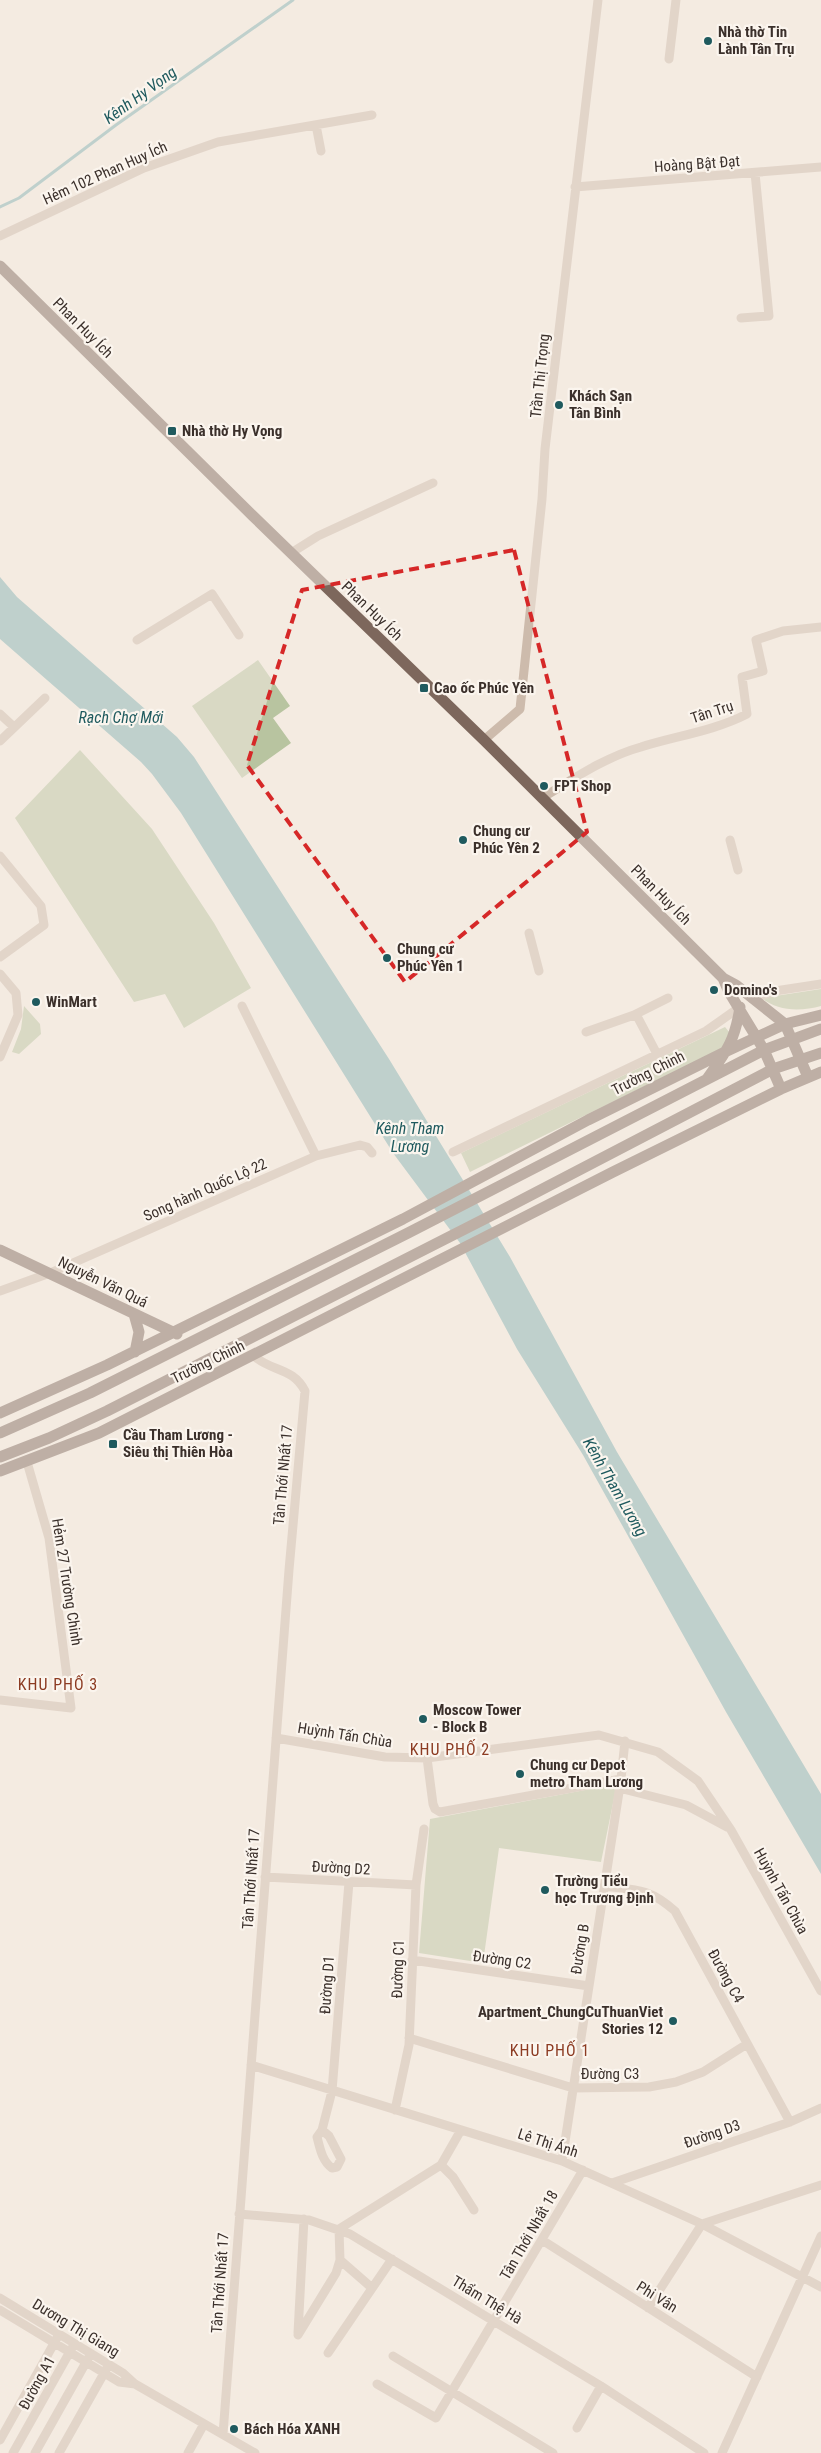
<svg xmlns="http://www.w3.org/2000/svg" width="821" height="2453" font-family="'Roboto Condensed',sans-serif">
	<rect width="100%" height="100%" fill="#f4ebe1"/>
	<!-- green -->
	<path fill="#b8c4a0" d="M258 660 290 706 273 718 291 743 242 778 192 706Z
		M80 750 152 829 214 923 251 988 184 1028 165 994 134 1002 15 818Z
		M821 989V1006C802 1011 778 1012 762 998Z
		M24 1006 40 1024 41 1034 19 1054 12 1052 21 1029Z
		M725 1027 730 1033 724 1047 470 1172 461 1153Z
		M617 1784 601 1862 499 1848 483 1963 419 1953 430 1819Z"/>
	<!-- water -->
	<path fill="#7fb0b2" d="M0 577 17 597 177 737 194 757 389 1059 510 1257 617 1452 821 1794V1874L726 1712 583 1455 517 1349 460 1243 393 1153 181 813 152 774 141 762 0 639Z"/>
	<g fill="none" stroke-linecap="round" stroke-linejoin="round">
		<!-- stream -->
		<path stroke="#7fb0b2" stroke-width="3" d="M0 207 19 198 116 125 293 0"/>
		<!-- minor -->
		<path stroke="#cdbbac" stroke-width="9" d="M669 59 676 0
			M316 125 321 151
			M575 187 821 167
			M0 236 144 168 218 142 372 115
			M741 318 769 316 755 173
			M291 553 318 536 433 483
			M137 640 212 594 239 635
			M0 714 14 727
			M484 740 520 709 542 499 545 449 598 0
			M0 741 45 698
			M542 798C573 779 605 757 641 747 676 736 714 731 747 714L742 677 763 671 756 640 783 631 821 627
			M730 840 738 870
			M0 856 41 906 44 925 0 957
			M529 933 539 971
			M0 974 16 993 18 1015 0 1057
			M752 999 775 991 821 984
			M242 1006 316 1156
			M634 1015 668 998
			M586 1032 634 1015 638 1018 657 1054
			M453 1152 706 1031 740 1007
			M0 1291 50 1273 316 1156 360 1145 367 1147 372 1153
			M0 1700 71 1708 49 1538 27 1462
			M276 1738 385 1757 427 1758 599 1735 658 1752 698 1781 731 1830 821 1991
			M427 1758 433 1804 435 1809 440 1812 621 1779
			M619 1788 686 1805 727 1827
			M265 1877 416 1885
			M604 1886C637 1890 649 1888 675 1911L790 2122
			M412 1960 589 1986
			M409 2038 573 2088 649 2087 676 2082 703 2072 747 2044
			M251 2065 562 2161 702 2224 821 2287
			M395 2110 409 2045 416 1885 424 1829
			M322 2130 329 2136 341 2159 337 2167 332 2168C322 2161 320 2148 317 2137L322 2130 332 2091 349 1882
			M562 2161 621 1779 625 1741
			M441 2165 453 2177 474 2210
			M612 2183 790 2122 821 2108
			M239 2214 309 2220 350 2234 601 2386 704 2453
			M542 2240 757 2377
			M340 2260 372 2288
			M0 2298 123 2373 135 2384 255 2453
			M648 2308 702 2224 821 2185
			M0 2310 119 2382 135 2384
			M298 2333 304 2219
			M298 2335 336 2273 340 2260 339 2229 441 2165 461 2130
			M328 2353 392 2259
			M393 2356 553 2453
			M377 2384 436 2418 583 2170
			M577 2428 601 2386
			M223 2434 289 1570 305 1391C293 1367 272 1372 254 1356
			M0 2440 57 2338
			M13 2453 72 2348
			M35 2453 89 2357
			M59 2453 107 2368
			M188 2453 204 2424
			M722 2453 821 2236"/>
		<!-- major -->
		<path stroke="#7d675c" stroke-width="11" d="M0 266 253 516 484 740 723 978 736 985 785 1024 808 1077
			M723 978 729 992 764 1050 781 1089
			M707 1079C726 1052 735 1041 740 1007
			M0 1250 177 1334
			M134 1314 139 1332 135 1352
			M0 1413 107 1365 403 1219 588 1120 727 1051 785 1024 821 1015
			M0 1433 90 1393 408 1233 764 1050 821 1029
			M0 1457 49 1438 107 1411 510 1206 773 1069 821 1053
			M0 1471 99 1433 613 1172 781 1089 821 1072"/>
	</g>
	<!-- marked area -->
	<path d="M0 0H821V2453H0ZM514 550 587 832 405 982 247 765 302 590Z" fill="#f4ebe1" fill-opacity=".55" fill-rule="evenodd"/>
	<path fill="none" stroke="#d62828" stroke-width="4" stroke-dasharray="10 6" stroke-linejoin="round" d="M514 550 587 832 405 982 247 765 302 590Z"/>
	<!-- markers -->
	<g fill="#1f5a5e" stroke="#fbf5ee" stroke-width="2">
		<circle cx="708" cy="41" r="5"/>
		<circle cx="559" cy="405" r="5"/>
		<rect x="167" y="426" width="10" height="10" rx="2.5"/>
		<rect x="419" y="683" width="10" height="10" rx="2.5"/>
		<circle cx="544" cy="786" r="5"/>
		<circle cx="463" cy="840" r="5"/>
		<circle cx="387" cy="958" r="5"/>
		<circle cx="714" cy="990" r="5"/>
		<circle cx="36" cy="1002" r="5"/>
		<rect x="108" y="1439" width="10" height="10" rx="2.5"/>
		<circle cx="423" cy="1719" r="5"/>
		<circle cx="520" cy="1774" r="5"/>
		<circle cx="545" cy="1890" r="5"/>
		<circle cx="673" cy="2021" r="5"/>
		<circle cx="234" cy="2429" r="5"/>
	</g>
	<g text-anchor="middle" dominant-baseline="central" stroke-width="4.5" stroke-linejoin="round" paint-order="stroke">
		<!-- poi labels -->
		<g font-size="15" font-weight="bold" fill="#3b302b" stroke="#fbf5ee" text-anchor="start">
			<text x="718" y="32">Nhà thờ Tin<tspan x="718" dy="17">Lành Tân Trụ</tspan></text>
			<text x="569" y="396">Khách Sạn<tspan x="569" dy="17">Tân Bình</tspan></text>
			<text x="182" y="431">Nhà thờ Hy Vọng</text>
			<text x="434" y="688">Cao ốc Phúc Yên</text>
			<text x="554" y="786">FPT Shop</text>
			<text x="473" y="831">Chung cư<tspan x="473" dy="17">Phúc Yên 2</tspan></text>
			<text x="397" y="949">Chung cư<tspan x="397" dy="17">Phúc Yên 1</tspan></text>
			<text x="724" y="990">Domino's</text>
			<text x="46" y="1002">WinMart</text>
			<text x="123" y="1435">Cầu Tham Lương -<tspan x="123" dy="17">Siêu thị Thiên Hòa</tspan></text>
			<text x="433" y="1710">Moscow Tower<tspan x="433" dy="17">- Block B</tspan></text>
			<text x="530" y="1765">Chung cư Depot<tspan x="530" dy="17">metro Tham Lương</tspan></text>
			<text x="555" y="1881">Trường Tiểu<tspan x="555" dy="17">học Trương Định</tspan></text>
			<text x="663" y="2012" text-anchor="end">Apartment_ChungCuThuanViet<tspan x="663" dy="17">Stories 12</tspan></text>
			<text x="244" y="2429">Bách Hóa XANH</text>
		</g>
		<!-- street labels -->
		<g font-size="15" fill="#3b302b" stroke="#fbf5ee">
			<text transform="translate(697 164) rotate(-4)">Hoàng Bật Đạt</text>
			<text transform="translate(105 173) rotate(-24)">Hẻm 102 Phan Huy Ích</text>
			<text transform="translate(83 328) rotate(45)">Phan Huy Ích</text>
			<text transform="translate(540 376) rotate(-84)">Trần Thị Trọng</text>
			<text transform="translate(372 611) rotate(44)">Phan Huy Ích</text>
			<text transform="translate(712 712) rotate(-18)">Tân Trụ</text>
			<text transform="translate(661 895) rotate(45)">Phan Huy Ích</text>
			<text transform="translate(648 1073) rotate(-27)">Trường Chinh</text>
			<text transform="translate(205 1190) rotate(-24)">Song hành Quốc Lộ 22</text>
			<text transform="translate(103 1282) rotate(26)">Nguyễn Văn Quá</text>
			<text transform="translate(208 1362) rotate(-26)">Trường Chinh</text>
			<text transform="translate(283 1475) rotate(-85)">Tân Thới Nhất 17</text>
			<text transform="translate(67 1582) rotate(81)">Hẻm 27 Trường Chinh</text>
			<text transform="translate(345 1735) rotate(9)">Huỳnh Tấn Chùa</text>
			<text transform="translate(341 1868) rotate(3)">Đường D2</text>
			<text transform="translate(251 1879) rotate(-86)">Tân Thới Nhất 17</text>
			<text transform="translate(781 1891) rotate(61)">Huỳnh Tấn Chùa</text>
			<text transform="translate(580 1949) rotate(-81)">Đường B</text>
			<text transform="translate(502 1960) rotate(8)">Đường C2</text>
			<text transform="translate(398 1969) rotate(-88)">Đường C1</text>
			<text transform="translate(726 1976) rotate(61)">Đường C4</text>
			<text transform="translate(327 1985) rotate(-86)">Đường D1</text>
			<text x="610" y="2074">Đường C3</text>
			<text transform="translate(712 2134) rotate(-19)">Đường D3</text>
			<text transform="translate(548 2143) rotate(18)">Lê Thị Ánh</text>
			<text transform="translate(529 2235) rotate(-60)">Tân Thới Nhất 18</text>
			<text transform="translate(220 2283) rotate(-86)">Tân Thới Nhất 17</text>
			<text transform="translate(657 2297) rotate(32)">Phi Vân</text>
			<text transform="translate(487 2300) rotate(31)">Thẩm Thệ Hà</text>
			<text transform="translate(76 2328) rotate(31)">Dương Thị Giang</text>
			<text transform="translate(37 2383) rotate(-61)">Đường A1</text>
		</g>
		<!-- water labels -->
		<g font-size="16" font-style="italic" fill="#1f5a5e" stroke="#fbf5ee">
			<text transform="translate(140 95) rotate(-36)">Kênh Hy Vọng</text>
			<text x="121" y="717">Rạch Chợ Mới</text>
			<text x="410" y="1128">Kênh Tham<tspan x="410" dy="18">Lương</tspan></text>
			<text transform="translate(615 1487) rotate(60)">Kênh Tham Lương</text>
		</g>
		<!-- neighbourhood labels -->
		<g font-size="16" letter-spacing="1" fill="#8c3b22" stroke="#fbf5ee">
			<text x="58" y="1684">KHU PHỐ 3</text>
			<text x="450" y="1749">KHU PHỐ 2</text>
			<text x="550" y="2050">KHU PHỐ 1</text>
		</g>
	</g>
</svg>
